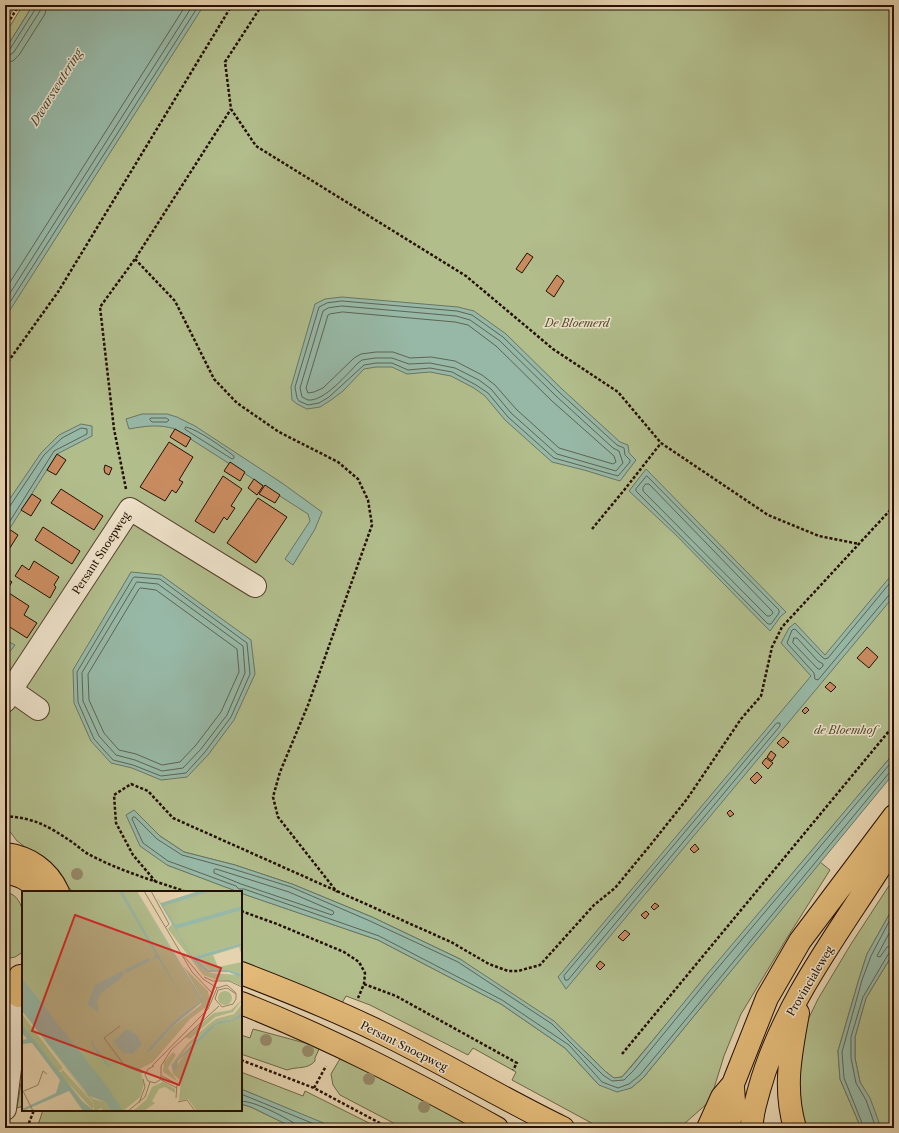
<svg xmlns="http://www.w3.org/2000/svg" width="899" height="1133" viewBox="0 0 899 1133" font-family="'Libre Caslon Text',serif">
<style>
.green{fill:#b2bd8c;stroke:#6c6646}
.water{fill:#97b8a6;stroke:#697564}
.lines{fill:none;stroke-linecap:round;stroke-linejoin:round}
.shore{stroke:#5e6453;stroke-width:1}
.building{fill:#c98c60;stroke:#251000}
.minor-casing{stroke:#55402c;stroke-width:24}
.major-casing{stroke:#251000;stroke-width:24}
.path{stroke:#251000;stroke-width:2.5;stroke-dasharray:3 2;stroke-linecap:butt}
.minor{stroke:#eee2ca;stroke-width:22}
.major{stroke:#e2b977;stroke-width:22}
.tree{fill:#968969}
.labels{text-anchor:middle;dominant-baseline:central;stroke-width:3;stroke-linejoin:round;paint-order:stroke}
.park-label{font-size:11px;font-style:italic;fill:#564d31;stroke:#eee2ca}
.street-label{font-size:11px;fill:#251000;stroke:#eee2ca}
.water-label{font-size:12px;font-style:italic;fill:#4d4b3a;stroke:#eee2ca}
.inset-road{fill:none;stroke:#988468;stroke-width:1}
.view{fill:#d62828;fill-opacity:0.15;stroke:#d62828;stroke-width:2}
.inset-edge{fill:none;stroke:#251000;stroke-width:2}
</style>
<rect width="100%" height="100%" fill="#e5d2ae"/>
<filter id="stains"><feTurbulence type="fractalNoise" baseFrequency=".005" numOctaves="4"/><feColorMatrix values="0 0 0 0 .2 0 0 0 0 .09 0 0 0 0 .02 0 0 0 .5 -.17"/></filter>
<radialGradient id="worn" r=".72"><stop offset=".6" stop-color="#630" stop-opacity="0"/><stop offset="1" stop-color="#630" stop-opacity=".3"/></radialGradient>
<path class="green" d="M5,5H16L5,22Z
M23,5H33L5,50V34Z
M203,5H894V753L622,1077L614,1078L606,1072L587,1053L460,959L372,917L292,884L235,865L184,852L160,836L134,810L167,865L240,892H73L44,861L17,841L8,829H5V316Z
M820,862L830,870L787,938L741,1014L724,1056L710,1101L684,1124L674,1128H602L597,1126L512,1080L516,1072L473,1048L468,1055L370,1005L346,996L342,1003L241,961V893L378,940L501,1004L565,1048L599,1085L631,1088L643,1078Z
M894,878V906L867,954L859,979L838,1051L840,1079L861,1128H804L795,1083L805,1026L818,999L851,944Z
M5,892C30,896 23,933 23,952L15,957L5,959Z
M894,952V1128H881L860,1082L855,1058V1037L866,998Z
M253,1029L320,1047L315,1058V1061C307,1070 298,1066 287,1070L241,1054V1035L250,1038Z
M341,1057L395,1084L475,1128H403L340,1095L333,1085L331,1074Z
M23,1070V1106L17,1108Z
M241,1072L303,1096L305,1091L379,1128H333L241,1089Z
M241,1104L251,1107L294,1128H37L43,1110H241Z"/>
<path class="water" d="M33,5H204L5,318V50Z
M342,297L458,307L474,311L506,334L563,390L620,442L628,445L629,453L636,460L620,481L584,470L552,462L505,420L485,396L474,388L451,376L430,372L407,374L392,367H376L364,369L343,391L331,400L320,407L307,409L297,404L292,400L291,387L315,304L325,299Z
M142,414H167L177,417L195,426L282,483L322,512L315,529L293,565L285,559L310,521L308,514L175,429C160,424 145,426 129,429L126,419Z
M81,424L92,426V436L57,454L5,536V506L41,453L59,435Z
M646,469L786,612L781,616L770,631L675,534L629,491Z
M131,572L161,575L251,640L255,674L234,720L208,755L187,777L161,780L132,768L111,763L91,741L74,703L73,670Z
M894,572V596L566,989L558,977L811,676L781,643L789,628L795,623L825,655Z
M5,640L15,645L8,654L5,652Z
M894,753V773L643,1078L631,1088L617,1092L599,1085L565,1048L501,1004L378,940L249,896L167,865L140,846L126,815L134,810L160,836L184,852L235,865L292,884L372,917L460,959L554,1021L606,1072L614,1078L622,1077L631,1067L708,973Z
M894,906V952L866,998L855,1037V1058L860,1082L870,1098L881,1128H861L840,1079L838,1051L859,979L867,954Z
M241,1089L326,1124L333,1128H294L251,1107L241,1104Z"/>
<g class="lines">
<path class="shore" d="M5,51L10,49L36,8V5
M5,56L10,55L14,52L40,11L41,5
M5,62L13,61L19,55L45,14L47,5
M5,290L186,5
M5,301L193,5
M342,301L457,311L472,315L503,337L560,393L617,445L624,448L625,455L630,460V462L618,476L554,458L508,417L488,393L476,385L452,372L430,368L408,370L392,363H376L364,365L329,397L319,403L308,405L299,401L297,398L295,387L319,307L327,303Z
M342,306L456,316L470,320L500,341L556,396L613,448L619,451L623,463L616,471L557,454L511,413L491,389L479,380L455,368L430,363L409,364L392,358H375L362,360L358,363C348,373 324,402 308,400C306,399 304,398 302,397L300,388L323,311L328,308Z
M5,310L199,5
M343,312L455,322L468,325L496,346L552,401L614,456L616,462L613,464L559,448L516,409L495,385L482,375L455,361L431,357L410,358L393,352H376L361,354L354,358L323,388L314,392L308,393L306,388L328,315L330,314Z
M151,418H166L169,420L167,422H152L150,420Z
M186,427C199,430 222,447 234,456V458L232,459L186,430L185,429Z
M647,476L779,610V613L771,624H768L636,491V489Z
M646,484H649L772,611L773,613L770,616H767L643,491V488Z
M5,508L10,506L44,455L62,438L81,428L87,429V434L54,451L5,529
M135,577L160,579L247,643L250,674L231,717L205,752L186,773L161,776L133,765L113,760L94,739L78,702L77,672L133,578Z
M894,578L828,658L825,659L822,657L795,629L792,630L787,643L814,673L815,679L818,680L889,595L894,594
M137,582L158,584L243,646L245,673L227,715L201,749L183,768L162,771L135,760L116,755L99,736L83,701L82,673Z
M141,588L156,590L237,649L239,672L221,712L196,745L180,762L162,765L136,754L119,750L104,733L89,700L88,674L139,589Z
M794,638H797L818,661L823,664V666L820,669H818L793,643Z
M777,723H780V726L568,980H565L564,976Z
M894,759L711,976L634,1070L624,1080L612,1081L603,1075L552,1024L458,962L370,921L291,887L233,869L182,855L157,839L135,817H133L132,819L143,843L168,861L236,886L239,889H244L379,936L502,1000L569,1045L602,1082L618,1088L629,1084L640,1075L889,773L894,771
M216,869L289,892L333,911L334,913L332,915L241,884L214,873V870Z
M894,924L877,956L880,957L887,947L894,945
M241,1094L324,1128
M241,1101C257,1102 280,1115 294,1123L295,1128
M864,1128L844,1078L842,1052L862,980L871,956L894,912
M876,1128L866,1100L856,1083L851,1058V1037L863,997L889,953L894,950"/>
</g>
<path class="building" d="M527,253L533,257L522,273L516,269Z
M557,275L564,281L554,297L546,291Z
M175,429L191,438L186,447L170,437Z
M169,442L193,457L179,480L183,482L176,493L172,490L165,501L140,487Z
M57,454L66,460L56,475L47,470Z
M230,462L245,472L240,481L224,471Z
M105,465L112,468L109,475L105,473L104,469Z
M223,476L242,489L231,506L235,508L227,520L224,517L214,533L195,521Z
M254,479L263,486L257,495L248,488Z
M265,485L280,495L275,503L259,494Z
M61,489L103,516L94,530L51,503Z
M32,494L41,500L31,516L21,510Z
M258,498L287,517L256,563L227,543Z
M43,527L80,551L72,564L35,540Z
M9,529L18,535L8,551L5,549V536Z
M5,552L9,555L5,561Z
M34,561L59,577L54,585L56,587L50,598L15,576L22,565L29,570Z
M6,578L12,582L8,588L5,587Z
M9,593L29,606L24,615L37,623L27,638L5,624V600Z
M867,647L878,657L869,668L857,658Z
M830,682L836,687L831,692L825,687Z
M806,707L809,710L805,714L802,711Z
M783,737L789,742L783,748L777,743Z
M771,751L776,755L772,761L767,757Z
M766,758L773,763L768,769L762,763Z
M757,772L762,777L755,784L750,779Z
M730,810L734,814L730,817L727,813Z
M695,844L699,849L694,853L690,849Z
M655,903L659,906L654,910L651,907Z
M646,911L649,914L645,919L641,915Z
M625,930L630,934L623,941L618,937Z
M600,961L605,965L600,970L596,966Z"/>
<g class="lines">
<g class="minor-casing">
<path id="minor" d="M11,690L38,709
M5,701L11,690L130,509L255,586
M5,1109L19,996"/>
</g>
<g class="major-casing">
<path id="major" d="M5,854C29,857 48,870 58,892
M5,872C19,875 30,879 39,892
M241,973C288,991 335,1010 380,1032C442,1062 501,1098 563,1128
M19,996L20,976
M241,1003C330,1038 414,1082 497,1128
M708,1128L722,1097L733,1084L767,998L800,941L894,816
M728,1128L734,1101L733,1087
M752,1128C751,1115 756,1102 759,1090C784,999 846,924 894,845
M795,1128C783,1087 791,1053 798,1013"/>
</g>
<path class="path" d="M262,5L225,62L231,109L256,146L466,276L553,349L618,392L661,443L768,515L819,536L859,544
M5,28L19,5
M135,259L175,301L214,379L237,403L279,432L338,462L358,479L368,500L372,525L308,705L280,772L273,797L278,817L337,892
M5,366L58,292L232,5
M126,489L114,429L100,307L135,259L231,109
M592,529L625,489L661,443
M5,816C35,818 48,826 72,842C79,847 85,853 92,856C123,872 155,881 187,892
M156,882L133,855L116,823L114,795L131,784L148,791L173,818L451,942L489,964L508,971H518L540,965L594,905L615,888L652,843L687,799L741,719L761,696L772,647L782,627L894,506
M241,911L277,924L344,952L359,962L365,973L364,984L358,998
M364,984L396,996L517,1063L513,1070
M622,1054L894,725
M241,1060L314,1088L389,1128
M314,1088L326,1066
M27,1128L34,1110"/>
<use href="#minor" class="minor"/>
<use href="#major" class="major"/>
</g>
<g class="tree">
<circle cx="77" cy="874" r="6"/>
<circle cx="266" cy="1040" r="6"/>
<circle cx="308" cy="1051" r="6"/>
<circle cx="369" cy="1079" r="6"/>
<circle cx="424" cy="1107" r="6"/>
</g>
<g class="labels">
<g class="park-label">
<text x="577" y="323">De Bloemerd</text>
<text x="845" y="730">de Bloemhof</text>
</g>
<g class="street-label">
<text transform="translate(101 553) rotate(-57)">Persant Snoepweg</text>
<text transform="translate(810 981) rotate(-59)">Provincialeweg</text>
<text transform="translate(404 1046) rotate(27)">Persant Snoepweg</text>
</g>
<g class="water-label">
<text transform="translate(56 87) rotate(-58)">Dwarswatering</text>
</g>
</g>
<g transform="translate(22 891)">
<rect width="220" height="220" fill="#e5d2ae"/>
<path d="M0,0H115L179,110L156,126L129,156L122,161L130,159L150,136L179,114L180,108L161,75L186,100L188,111L184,116L168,128L131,171L118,178L122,193L118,206L101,220L0,87ZM176,0H220V52L170,66L140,15L141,12ZM150,33L175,73L189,82L215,84L220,87V95L209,90L195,89L181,84L146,38ZM219,54L220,65L217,56L191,64L196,76L220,71V83L207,79H188L175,69ZM196 107a7 7 0 1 1 14 0a7 7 0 1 1-14 0ZM220,109L211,121L193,126L168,148L163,146L192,122L209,119ZM220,113L219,122L212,128L197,130L185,138L165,157L150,176L153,177L165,160L194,134L220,125V220H175L166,208L157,210L159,190L151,183L149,174L166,152L186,134L194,128L212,123ZM0,120L62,200L71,208L84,211L89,220H80V217L72,220L71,211L61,200ZM0,123L41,177L37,181L0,133ZM151,161L154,164L146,177L155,190L141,181L142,171ZM41,179L71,212V219L37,182ZM141,191L153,198V202L143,196L137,198L130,210L133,212L122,220H111L124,209L130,196Z" fill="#b2bd8c"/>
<path d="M97,0H100L165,114L136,67L129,68L134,64ZM115,0L181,110L150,136L130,159L122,162L156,126L179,110ZM178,0H190L141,15L153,34L220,15V19L154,38L170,66L220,52V54L175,69L187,79H207L220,83V87L207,81H186L175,73L170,67L135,7L139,12ZM127,67L128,70L104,82L102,79ZM100,80L102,83L96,90L79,102L75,110L77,121L65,114L73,94ZM0,87L87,198L101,220H89L84,211L67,205L0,120ZM220,121V125L215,128L194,134L156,170L154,180L152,179L150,176L154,170L185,138L197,130L212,128ZM0,133L60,210L72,220H61L47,200L1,220L0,218L34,202L38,189L10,152L0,153V149L5,148L0,142ZM105,138L115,144L120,153L111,163L101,162L91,150ZM71,149L72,154L87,174L95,170L86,176L71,156L69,150Z" fill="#97b8a6"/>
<path class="inset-road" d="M122,0L170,81L191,103M129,0L147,33L144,36M161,64L181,88L195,97M182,86L191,90H207L220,96M98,135L82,147L103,175L121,182M130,175L186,118L195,97L205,94L213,101L214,103V108L211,113L200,116L193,108L196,99L205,97L214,103M132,175L126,178L123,184L126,190L133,192L139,188V175L149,159L197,115M140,185L155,193L154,207M139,189L155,197M0,198L11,220M2,200L16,194L21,180L25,183M156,211L165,209L173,220M117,212L123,196L121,188M106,220L123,206L128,191"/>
<path class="view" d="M53,24L199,77L157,194L10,140Z"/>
<rect width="220" height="220" class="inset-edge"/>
</g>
<rect width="899" height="1133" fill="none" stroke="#e5d2ae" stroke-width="20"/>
<rect x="6" y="6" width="887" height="1121" fill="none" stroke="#251000" stroke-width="2"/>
<rect x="10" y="10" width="879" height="1113" fill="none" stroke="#251000"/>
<rect width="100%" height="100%" filter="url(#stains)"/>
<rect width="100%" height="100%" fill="url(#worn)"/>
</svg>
